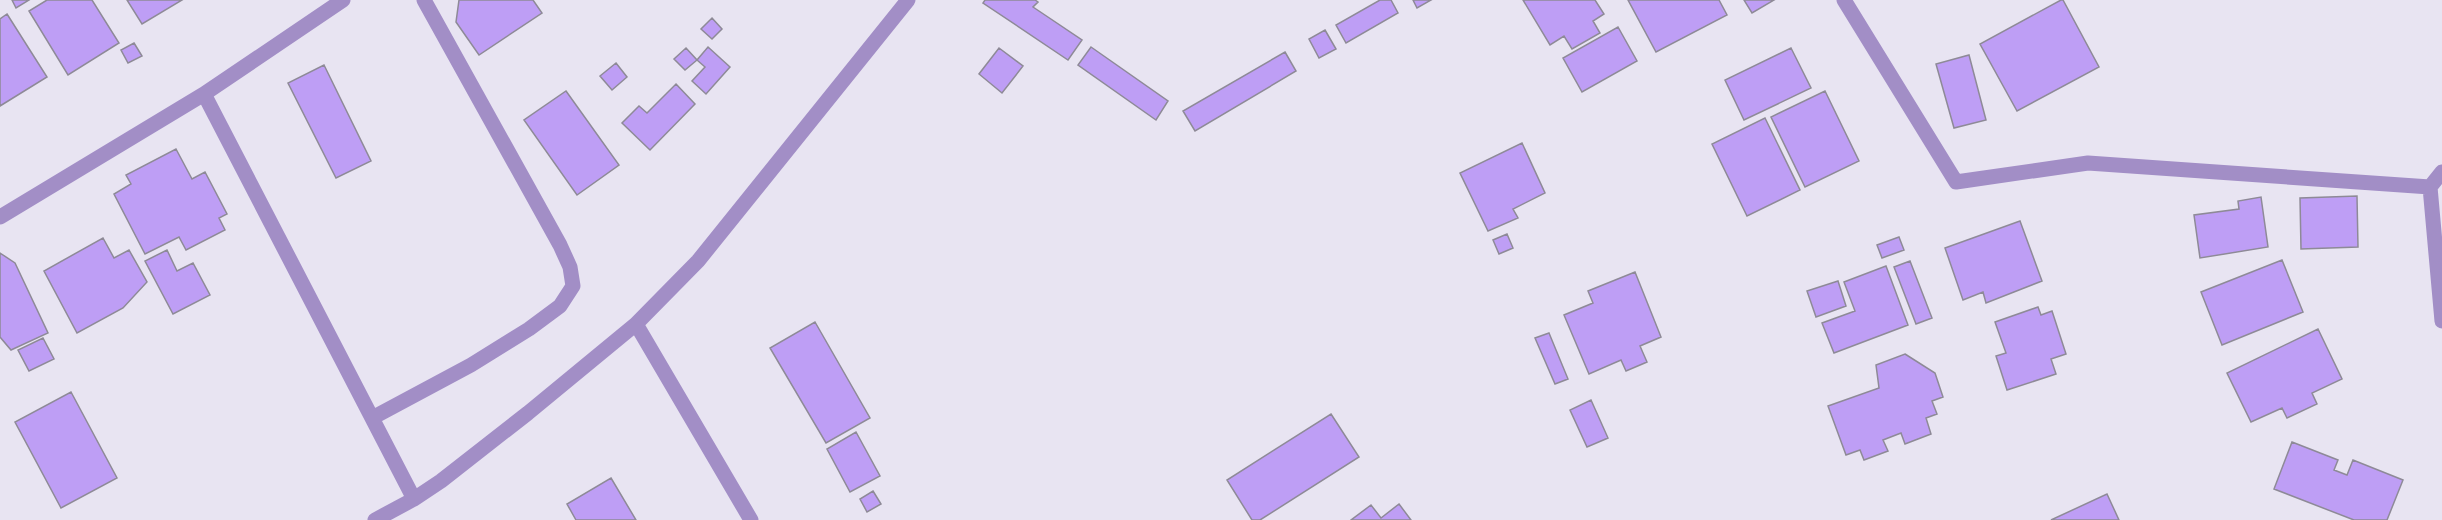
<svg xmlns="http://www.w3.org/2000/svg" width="2442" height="520" viewBox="0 0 2442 520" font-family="'Roboto Condensed',sans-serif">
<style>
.building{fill:#be9ef5;stroke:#8e8a97;stroke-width:1.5}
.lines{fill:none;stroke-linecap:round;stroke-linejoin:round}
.minor{stroke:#a28ec6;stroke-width:15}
</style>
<rect width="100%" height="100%" fill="#e8e4f2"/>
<path class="building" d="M12,0H29L16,8Z
M47,0H92L119,43L68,75L29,11Z
M127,0H182L142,24Z
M459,0H533L542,13L479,55L456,22Z
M985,0H1035L1038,2L1033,7L1082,40L1068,60L983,3Z
M1380,0H1391L1398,13L1346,43L1336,25Z
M1413,0H1431L1417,8Z
M1523,0H1595L1604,14L1593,21L1600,33L1572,49L1564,36L1550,45Z
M1628,0H1719L1727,15L1656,52Z
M1744,0H1774L1752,13Z
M2061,0H2063L2099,67L2017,111L1980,44Z
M7,14L47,77L0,106V19Z
M712,18L722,29L712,39L701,29Z
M1618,27L1637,61L1582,92L1563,58Z
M1325,30L1336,49L1319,58L1309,39Z
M134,43L142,56L128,63L121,50Z
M708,47L730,67L706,94L692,81L705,67L697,60Z
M1091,47L1168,101L1156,120L1078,65Z
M686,48L697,60L685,70L674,59Z
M999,48L1023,66L1002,93L979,74Z
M1791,48L1811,88L1744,120L1725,80Z
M1285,52L1296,71L1195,131L1183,111Z
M1969,55L1986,120L1954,128L1936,64Z
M616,63L627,77L612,90L600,76Z
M324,65L371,161L336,178L288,83Z
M676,84L695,104L650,150L622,123L639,106L647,113Z
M566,91L619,165L577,195L524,120Z
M1825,91L1859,161L1805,187L1771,117Z
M1765,118L1800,190L1747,216L1712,144Z
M1522,143L1545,193L1513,209L1518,218L1488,231L1460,173Z
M176,149L192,179L205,172L227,214L219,218L225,230L186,250L179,237L145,254L114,194L131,184L126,175Z
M2357,196L2358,247L2301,249L2300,198Z
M2261,197L2268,247L2200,258L2194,215L2239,209L2238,201Z
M2020,221L2042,281L1986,303L1983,292L1963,300L1945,248Z
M1507,234L1513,248L1499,254L1493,240Z
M1899,237L1904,250L1882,258L1877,245Z
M103,238L114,258L129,250L147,282L123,308L77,333L44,271Z
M167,250L177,271L193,263L210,295L173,314L145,261Z
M0,253L15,263L48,333L11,350L0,337Z
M2282,260L2303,312L2222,345L2201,292Z
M1910,261L1932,318L1916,324L1894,267Z
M1886,266L1908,325L1834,353L1822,323L1855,311L1844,282Z
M1635,272L1661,337L1640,346L1647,362L1626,371L1621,360L1589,374L1564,315L1593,303L1588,291Z
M1838,281L1846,306L1816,317L1807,291Z
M2038,307L2041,315L2052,311L2066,354L2051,359L2056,374L2007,390L1996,356L2006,353L1995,322Z
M815,322L870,418L826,443L770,348Z
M2318,329L2342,379L2312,393L2317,404L2287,418L2282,408L2251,422L2227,373Z
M1549,333L1568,379L1555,384L1535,338Z
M43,338L54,359L29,371L18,350Z
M1905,354L1935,373L1943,397L1932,401L1937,414L1926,418L1931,434L1905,444L1901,433L1883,440L1888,451L1864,460L1860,450L1846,455L1828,406L1879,388L1876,365Z
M71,392L117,478L61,508L15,422Z
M1591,400L1608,438L1587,447L1570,410Z
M1331,414L1359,457L1260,520H1252L1227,480Z
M856,432L880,476L850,492L827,449Z
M2292,442L2338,460L2334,470L2347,475L2353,460L2403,480L2387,520H2354L2274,489Z
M611,478L636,520H576L567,504Z
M873,491L881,504L867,512L860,499Z
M2107,494L2119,520H2051Z
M1399,504L1411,520H1351L1371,505L1381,518Z"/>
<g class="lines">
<path class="minor" d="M343,0L204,94L414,499
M1844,0L1956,182L2088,163L2430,187
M2442,172L2430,187L2442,321
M0,217L204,94
M636,324L751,520
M372,418L471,365L529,329L560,306L573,286L570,267L560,245L424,0
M375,520L414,499L441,481L528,413L636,324L698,261L908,0"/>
</g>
</svg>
